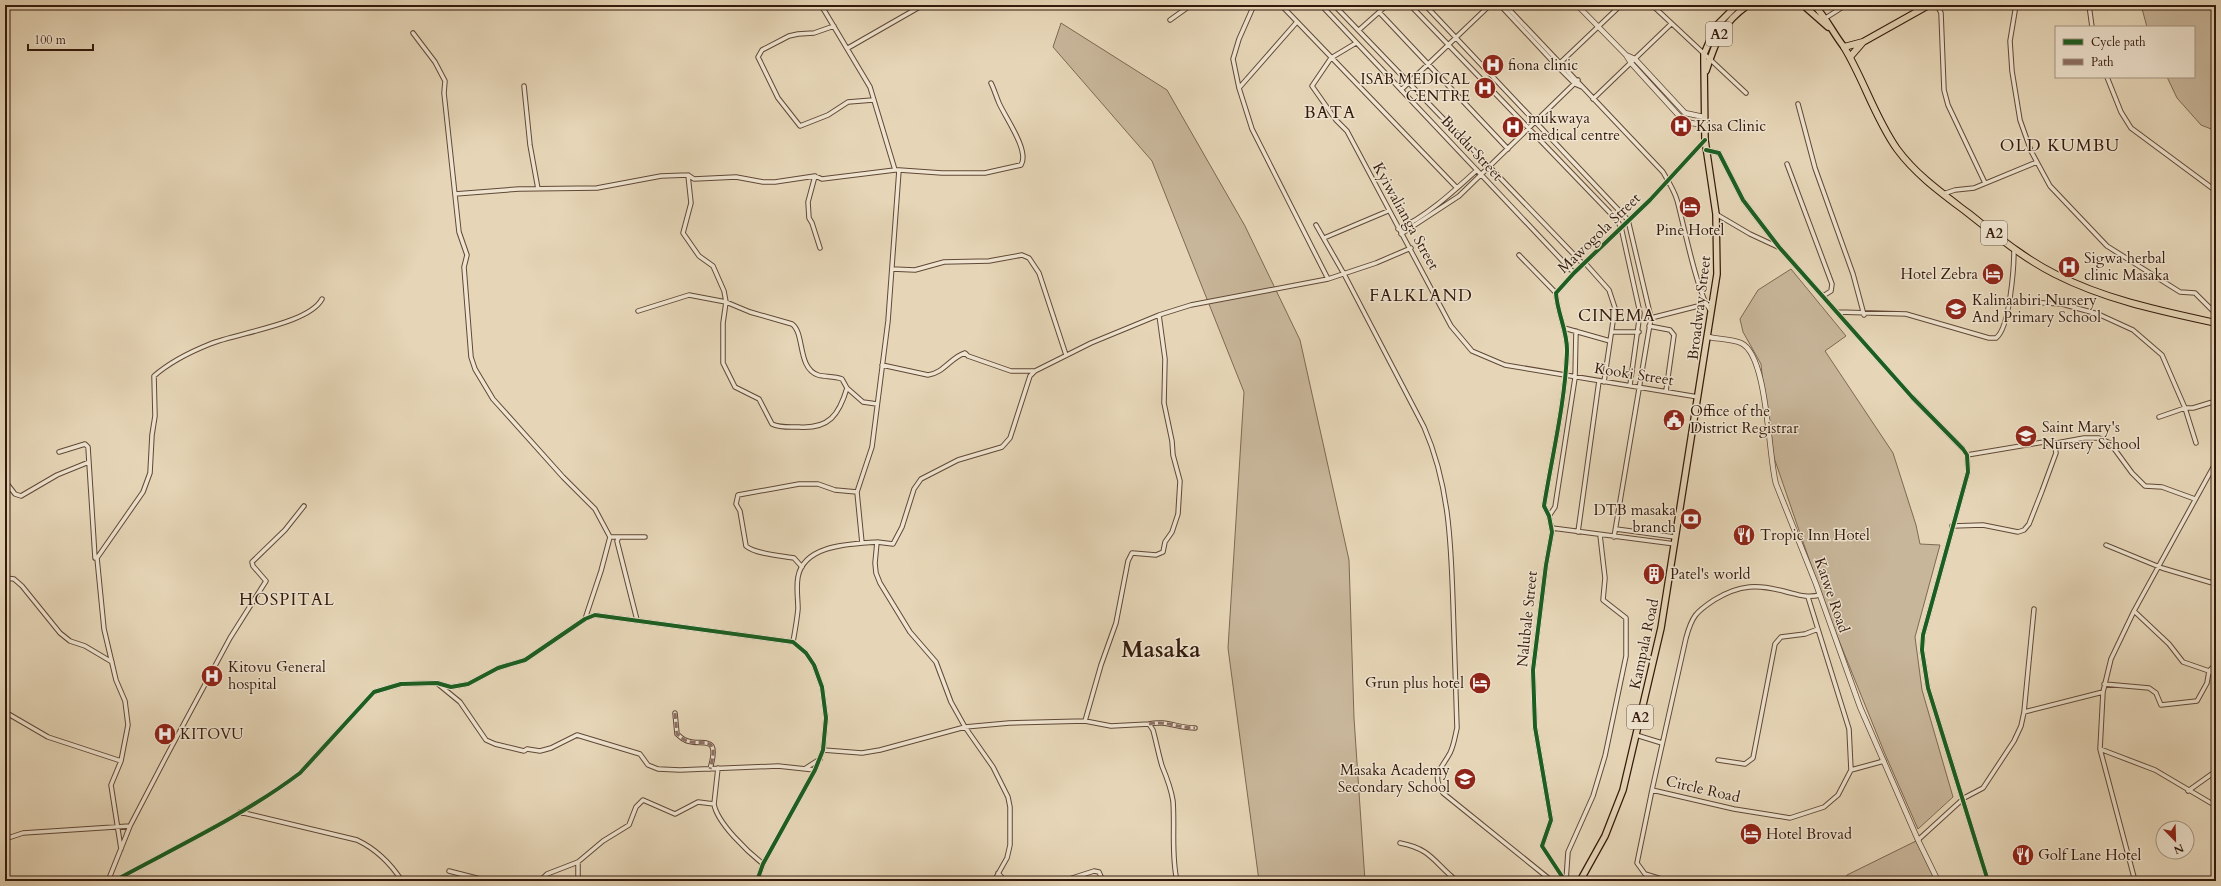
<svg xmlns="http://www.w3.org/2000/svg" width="2221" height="886" viewBox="0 0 2221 886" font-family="Cardo,serif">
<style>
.green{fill:#c8b69a;stroke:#7e6853}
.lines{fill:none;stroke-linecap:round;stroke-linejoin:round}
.minor-casing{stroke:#604837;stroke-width:5.5}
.tertiary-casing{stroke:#604837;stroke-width:6}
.primary-casing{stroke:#33190c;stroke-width:8}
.trunk-casing{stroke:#33190c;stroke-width:8}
.minor{stroke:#efe4d0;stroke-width:3.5}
.tertiary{stroke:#efe4d0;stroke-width:4.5}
.primary{stroke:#e6d6b7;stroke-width:5.5}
.trunk{stroke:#e6d6b7;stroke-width:6}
.quiet{stroke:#8d6e63;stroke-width:3;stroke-dasharray:6 3;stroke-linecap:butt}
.cycleway-casing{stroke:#efe4d0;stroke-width:6}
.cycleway{stroke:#1b5e20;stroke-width:4}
.labels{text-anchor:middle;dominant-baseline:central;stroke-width:3;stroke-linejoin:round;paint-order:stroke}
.shield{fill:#efe4d0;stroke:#6b5647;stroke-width:1}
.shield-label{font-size:14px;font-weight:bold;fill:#33190c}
.poi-label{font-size:15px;fill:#33190c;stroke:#efe4d0;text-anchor:start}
.street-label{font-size:15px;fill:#33190c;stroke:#efe4d0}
.quarter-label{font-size:17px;letter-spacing:1px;fill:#33190c;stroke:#efe4d0}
.town-label{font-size:23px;font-weight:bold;fill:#33190c;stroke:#efe4d0}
</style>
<rect width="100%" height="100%" fill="#e6d6b7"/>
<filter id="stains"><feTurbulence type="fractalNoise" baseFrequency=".005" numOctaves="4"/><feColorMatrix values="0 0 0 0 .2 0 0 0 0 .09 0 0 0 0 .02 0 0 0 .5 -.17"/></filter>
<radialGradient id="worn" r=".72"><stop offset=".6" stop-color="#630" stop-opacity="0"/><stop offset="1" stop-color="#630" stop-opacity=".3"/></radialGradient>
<path class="green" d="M2141,5H2216V131L2201,125L2177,98L2167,77H2194V27H2147Z
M1061,23L1167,90L1245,226L1300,340L1349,560L1354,718L1365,881H1259L1228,648L1244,392L1152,161L1053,47Z
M1791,269L1846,336L1825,351L1893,453L1916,525L1920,544L1940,545L1915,637L1922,690L1953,797L1918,829L1885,754L1829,616L1802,539L1769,443L1761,364L1743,332L1740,319L1758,290Z
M1918,840L1938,881H1845L1847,875Z"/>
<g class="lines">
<g class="minor-casing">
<path id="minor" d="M821,5L870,87L895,170H899L888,321L872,447L857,492L862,543
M1254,5L1239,39L1233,59L1239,88L1252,129L1328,279
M1281,5L1457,188
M1321,5L1574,273
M1334,5L1583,264
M1410,5L1616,219L1621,227L1640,313L1630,385
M1425,5L1628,220L1651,318L1614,537
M1500,5L1556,65L1575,84L1582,87
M1505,5L1663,172C1668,181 1674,190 1677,200C1683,221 1698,298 1711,311
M1652,5L1746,93
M1834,5L1836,11
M1937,5L1941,13L1944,90L1948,105L1985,183
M2016,5L2010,41L2012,71L2020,120L2031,151L2050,186L2107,246L2180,292L2195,293L2216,314
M2089,5L2092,27
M1379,12L1508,149
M1824,19L1846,5
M1170,20L1191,5
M834,26L814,33L798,34L789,36L762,50L758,57L778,98L800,126L828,115L848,102L873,100
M1359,30L1387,5
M413,33L435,62L445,81L444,93L459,232L467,255L464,267L471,357L475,369L493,399L563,477L595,509L610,537L601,571L585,619
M1356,43L1331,58L1312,86L1336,120L1347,131L1451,326L1472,351L1505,365L1698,397
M848,48L923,5
M1560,63L1621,5
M2107,77L2121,112L2131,128L2216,191
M524,86L530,145L538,189
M1239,88L1296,23
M1401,90L1490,5
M1593,99L1671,24
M1798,104L1815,168L1853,274L1864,315
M1706,150L1719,153L1743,200L1779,247L1912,397L1963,449L1967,455L1968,472L1923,635L1922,650L1928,688L1988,881
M1787,164L1832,284L1831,291L1823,296
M899,170L942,173H985L1021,165C1030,151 1005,117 999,103C996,96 994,89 991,83
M688,175L691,203L683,233L699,256L713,266L724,291L726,302L723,323V363L735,387L759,399L772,424C780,428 790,427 799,427C829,429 839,415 847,388
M815,176L808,202L809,218L812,223L820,248
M455,194L519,189L597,188L661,176L688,175L694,179L736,177L763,182H775L815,176L822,179L895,170
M1943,194L1955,190L1974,188L2037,162
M1716,214L1750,234L1778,247
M1316,225L1344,274L1424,427C1449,484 1451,542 1453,603C1454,645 1456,686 1457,728C1455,736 1454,745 1450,753C1441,770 1431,774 1443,793L1552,881
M1398,229C1425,218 1455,190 1477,170
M1401,234L1459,196L1578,80
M1324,238L1388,211
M1519,255L1556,293
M1585,263L1609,290L1615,308L1604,382
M892,269L915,270L944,262L989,261L1022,255L1029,258L1039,273L1066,355
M2009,301L2062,304L2098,314L2133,330L2162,355L2185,408H2193L2216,401
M638,311L689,295L726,302L750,312L792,324C805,333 797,368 818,375C824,377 834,376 842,379L847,388L863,402L877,404
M1837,312L1906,314L1989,338H1996C2010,328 2014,266 2014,249
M1651,318L1706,304
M1649,326L1670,330L1674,335L1666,391
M1564,328L1610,341
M1612,332H1639
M882,365L928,375C944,373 951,357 965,353L968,356L1011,371H1035
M2159,417L2185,408L2196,443
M2051,444L2084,438H2099L2110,443L2132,473L2145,486L2162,487L2195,499
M59,452L85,444L88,447L95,558H97L104,629L116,680L125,701L128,725L121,761L111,785L121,849
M5,481L15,494L21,496L57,475L89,462
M1549,516L1555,507L1575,378L1576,331
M1952,526L1983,525L2018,532L2024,530L2029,524L2042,491L2056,453L2055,447L2051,444L2044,442L1967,455
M1552,528L1675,544
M1616,529L1675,537
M1578,532L1599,381
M610,537H645
M619,537L617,541L637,620
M877,542L893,544L902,527L914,489L921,479L958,460L1002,447L1010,438L1030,376L1035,371L1091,343L1159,315L1191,305L1328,279L1376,263L1411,248
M2106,545L2162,568L2216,584
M97,558L143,492L150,473L152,435L155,416L154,376C170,362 190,352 210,344C236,333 309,324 322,299
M802,567L794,558C782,556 755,554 746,546L740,511L736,504L738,495L799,484H818L835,490L857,492
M5,578L14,579L22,586L60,633L70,641L85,646L112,662
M1808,597L1849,729L1851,770L1838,795L1824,807L1790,818L1734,809L1652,790L1686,638C1692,616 1696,612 1714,600C1740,584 1758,584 1787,592C1799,595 1807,598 1820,595
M2134,611L2169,644L2183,662L2209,671L2216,664
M793,642C795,631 797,620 798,609C798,599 796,587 798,577C804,544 852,544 877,542L875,563L876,573L880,583L910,632L936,662L951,702L965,727L993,767L1008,797L1010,807V845L1007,858L994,881
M438,684L460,702L486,740L495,744L524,751L527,749L540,751L551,748L577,735L640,754L648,765L658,769L680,770L778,766L815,770
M2104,684L2149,688L2156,693L2161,705L2197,701L2207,683L2209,671L2216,675
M5,712L48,737L121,761
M2024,712L2103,692
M675,713L677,734C680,736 682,739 685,740C701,748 721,731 710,769
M1085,721L1101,665L1116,623L1128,561L1132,553L1156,555L1163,552L1165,542L1172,532L1178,514L1180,481L1173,455L1172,441L1164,403L1165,359L1159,315
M1149,724C1165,720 1178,728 1195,728
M1636,735L1662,743
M2100,749L2155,770L2216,806
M823,750L862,753L880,750L965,727L1009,723L1085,721L1111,726L1149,724L1153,730C1156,741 1159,756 1162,766C1167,778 1171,788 1173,801C1175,828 1171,855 1177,881
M1718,760L1745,764L1753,758L1775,644L1781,637L1805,634L1818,629
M806,768L820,759
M1851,770L1884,761
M1652,790L1637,863L1645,874L1668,881
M2188,791L2216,771
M714,804L718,768
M240,812L357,840C376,849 391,864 402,881
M5,839L23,833L130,826
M1918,840L1964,798L1983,788L2014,741L2021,726L2024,712L2034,609
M1400,843C1432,849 1434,863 1457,881
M578,862V881
M449,871L488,881
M998,873L1005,881
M897,880L927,881
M108,881L130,826L166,757L230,638L266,581L253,566L252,562L285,530L304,506
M114,881C176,847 243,816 300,773L374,692L401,684L437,683L451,687L468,684L498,668L525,660L585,619L595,615L793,642L806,653L814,665L822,687L826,718L823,750L815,770L763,864L757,881
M540,881L547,874L578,862L603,841L629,825L636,807L643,800L675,814L698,802L714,804C717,823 748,852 763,864
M1014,881L1062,880
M1063,881L1094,871L1099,872L1103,881
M1565,881L1542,846L1551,820L1535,727L1533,670L1546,565L1552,532L1549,516L1544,506C1552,456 1565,404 1567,352C1568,332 1557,313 1556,293L1574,273L1650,200L1705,140
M1566,881L1568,852L1593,796L1605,756L1626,656V618L1603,600L1605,578L1600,535
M2135,881L2100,749L2103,692L2111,659L2134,611L2216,462"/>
</g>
<g class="tertiary-casing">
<path id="tertiary" d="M1577,5L1626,55L1631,63L1681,118L1691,123L1704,125
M1626,55L1635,59L1685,113L1704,117
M1708,337C1718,339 1732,339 1741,343C1768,355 1768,455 1776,484L1816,584L1860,707L1918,840L1938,881"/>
</g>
<g class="primary-casing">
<path id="primary" d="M1803,5L1828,27
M1814,5C1826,17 1833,33 1844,47
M1706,71C1716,41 1721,24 1748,5
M1580,881L1605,836L1623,790L1661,628L1717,274L1716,214L1705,140L1704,62V54L1716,26L1737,5"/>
</g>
<g class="trunk-casing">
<path id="trunk" d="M1929,5L1863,42L1844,47C1864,80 1875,118 1897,149C1916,175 1943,194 1968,213C1996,235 2023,258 2055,274C2106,300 2161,311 2216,323
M1850,57L1863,42"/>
</g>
<use href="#minor" class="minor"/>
<use href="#tertiary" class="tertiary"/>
<use href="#primary" class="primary"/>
<use href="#trunk" class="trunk"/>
<path class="quiet" d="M675,713L677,734C680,736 682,739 685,740C701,748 721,731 710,769
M1149,724C1165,720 1178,728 1195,728"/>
<g class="cycleway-casing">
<path id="cycleway" d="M1706,150L1719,153L1743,200L1779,247L1912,397L1963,449L1967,455L1968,472L1923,635L1922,650L1928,688L1988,881
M114,881C176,847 243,816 300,773L374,692L401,684L437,683L451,687L468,684L498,668L525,660L585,619L595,615L793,642L806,653L814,665L822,687L826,718L823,750L815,770L763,864L757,881
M1565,881L1542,846L1551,820L1535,727L1533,670L1546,565L1552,532L1549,516L1544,506C1552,456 1565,404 1567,352C1568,332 1557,313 1556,293L1574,273L1650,200L1705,140"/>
</g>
<use href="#cycleway" class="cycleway"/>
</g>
<defs>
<g id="hospital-disc" transform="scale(1.15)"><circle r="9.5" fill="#8f2418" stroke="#efe4d0"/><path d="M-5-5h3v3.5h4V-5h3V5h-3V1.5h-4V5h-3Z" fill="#fff"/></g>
<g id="hotel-disc" transform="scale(1.15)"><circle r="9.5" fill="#8f2418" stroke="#efe4d0"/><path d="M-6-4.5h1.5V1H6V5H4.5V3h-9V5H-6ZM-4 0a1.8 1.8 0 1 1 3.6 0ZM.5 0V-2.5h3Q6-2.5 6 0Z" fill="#fff"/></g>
<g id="school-disc" transform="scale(1.15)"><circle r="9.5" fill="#8f2418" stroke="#efe4d0"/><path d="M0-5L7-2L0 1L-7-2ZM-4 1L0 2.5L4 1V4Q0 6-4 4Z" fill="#fff"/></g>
<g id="civic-disc" transform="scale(1.15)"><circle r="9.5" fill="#8f2418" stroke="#efe4d0"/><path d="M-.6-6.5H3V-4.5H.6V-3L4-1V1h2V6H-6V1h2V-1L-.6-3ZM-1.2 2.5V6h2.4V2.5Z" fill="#fff"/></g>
<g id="bank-disc" transform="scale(1.15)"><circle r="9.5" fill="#8f2418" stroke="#efe4d0"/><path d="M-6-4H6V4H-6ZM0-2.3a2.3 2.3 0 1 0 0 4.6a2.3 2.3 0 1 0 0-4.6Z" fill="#fff"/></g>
<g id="restaurant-disc" transform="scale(1.15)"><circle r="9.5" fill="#8f2418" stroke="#efe4d0"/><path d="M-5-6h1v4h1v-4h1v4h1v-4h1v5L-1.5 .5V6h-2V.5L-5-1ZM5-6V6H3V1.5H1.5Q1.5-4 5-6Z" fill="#fff"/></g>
<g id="building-disc" transform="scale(1.15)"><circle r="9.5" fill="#8f2418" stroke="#efe4d0"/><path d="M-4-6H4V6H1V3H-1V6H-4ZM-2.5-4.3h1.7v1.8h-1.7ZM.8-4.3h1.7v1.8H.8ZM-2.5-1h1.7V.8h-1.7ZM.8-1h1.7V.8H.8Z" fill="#fff"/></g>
</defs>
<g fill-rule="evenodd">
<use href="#hospital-disc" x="1493" y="65"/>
<use href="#hospital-disc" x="1485" y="88"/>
<use href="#hospital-disc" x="1681" y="126"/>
<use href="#hospital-disc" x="1513" y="127"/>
<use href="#hotel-disc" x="1690" y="207"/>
<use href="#hospital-disc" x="2069" y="267"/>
<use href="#hotel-disc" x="1993" y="274"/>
<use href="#school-disc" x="1956" y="309"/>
<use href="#civic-disc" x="1674" y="420"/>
<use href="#school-disc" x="2026" y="436"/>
<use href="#bank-disc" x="1691" y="519"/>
<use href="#restaurant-disc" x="1744" y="535"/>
<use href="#building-disc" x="1654" y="574"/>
<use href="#hospital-disc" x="212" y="676"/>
<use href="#hotel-disc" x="1480" y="683"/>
<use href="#hospital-disc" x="165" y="734"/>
<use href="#school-disc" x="1465" y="779"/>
<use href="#hotel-disc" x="1751" y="834"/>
<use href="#restaurant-disc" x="2023" y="855"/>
</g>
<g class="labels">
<g class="shield">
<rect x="1706" y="22" width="26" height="24" rx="3"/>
<rect x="1981" y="221" width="26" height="24" rx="3"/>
<rect x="1627" y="705" width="26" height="24" rx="3"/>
</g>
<g class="shield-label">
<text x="1719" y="34">A2</text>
<text x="1994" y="233">A2</text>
<text x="1640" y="717">A2</text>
</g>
<g class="poi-label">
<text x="1508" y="65">fiona clinic</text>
<text x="1470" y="79" text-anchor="end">ISAB MEDICAL<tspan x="1470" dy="17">CENTRE</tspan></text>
<text x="1528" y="118">mukwaya<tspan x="1528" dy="17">medical centre</tspan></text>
<text x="1696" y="126">Kisa Clinic</text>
<text x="1690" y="230" text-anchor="middle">Pine Hotel</text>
<text x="2084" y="258">Sigwa herbal<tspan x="2084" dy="17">clinic Masaka</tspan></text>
<text x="1978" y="274" text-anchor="end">Hotel Zebra</text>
<text x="1972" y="300">Kalinaabiri Nursery<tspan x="1972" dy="17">And Primary School</tspan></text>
<text x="1690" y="411">Office of the<tspan x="1690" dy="17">District Registrar</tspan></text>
<text x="2042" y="427">Saint Mary's<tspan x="2042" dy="17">Nursery School</tspan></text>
<text x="1676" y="510" text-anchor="end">DTB masaka<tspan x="1676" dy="17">branch</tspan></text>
<text x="1760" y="535">Tropic Inn Hotel</text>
<text x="1670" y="574">Patel's world</text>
<text x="228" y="667">Kitovu General<tspan x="228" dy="17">hospital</tspan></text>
<text x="1464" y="683" text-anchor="end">Grun plus hotel</text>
<text x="180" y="734">KITOVU</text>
<text x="1450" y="770" text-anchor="end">Masaka Academy<tspan x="1450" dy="17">Secondary School</tspan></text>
<text x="1766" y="834">Hotel Brovad</text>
<text x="2038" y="855">Golf Lane Hotel</text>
</g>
<g class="street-label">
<text transform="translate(1472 148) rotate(47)">Buddu Street</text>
<text transform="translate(1406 216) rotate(61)">Kyiwalianga Street</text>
<text transform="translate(1599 233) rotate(-44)">Mawogola Street</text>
<text transform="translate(1699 308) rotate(-83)">Broadway Street</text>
<text transform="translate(1634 374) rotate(9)">Kooki Street</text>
<text transform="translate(1832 595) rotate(71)">Katwe Road</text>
<text transform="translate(1527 619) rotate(-84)">Nalubale Street</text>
<text transform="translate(1644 644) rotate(-78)">Kampala Road</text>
<text transform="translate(1703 789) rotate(13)">Circle Road</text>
</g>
<g class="quarter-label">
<text x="1330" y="112">BATA</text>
<text x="2060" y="145">OLD KUMBU</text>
<text x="1421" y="295">FALKLAND</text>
<text x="1617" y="315">CINEMA</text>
<text x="287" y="599">HOSPITAL</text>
</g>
<g class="town-label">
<text x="1161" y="649">Masaka</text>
</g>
</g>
<rect width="2221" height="886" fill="none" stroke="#e6d6b7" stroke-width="20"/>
<rect x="6" y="6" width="2209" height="874" fill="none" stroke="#33190c" stroke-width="2"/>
<rect x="10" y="10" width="2201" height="866" fill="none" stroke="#33190c"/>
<rect x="2055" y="26" width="140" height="52" fill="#efe4d0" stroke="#a49382"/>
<rect x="2063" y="39" width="20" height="6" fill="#1b5e20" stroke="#a49382"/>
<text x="2091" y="46" font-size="12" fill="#33190c">Cycle path</text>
<rect x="2063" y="59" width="20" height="6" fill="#8d6e63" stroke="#a49382"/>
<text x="2091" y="66" font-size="12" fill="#33190c">Path</text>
<g transform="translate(2175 840) rotate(157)"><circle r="19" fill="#efe4d0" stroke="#a49382"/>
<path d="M0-3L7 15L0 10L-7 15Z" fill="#8f2418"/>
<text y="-6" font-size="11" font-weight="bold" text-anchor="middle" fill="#33190c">N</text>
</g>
<path d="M28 44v6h65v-6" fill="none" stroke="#33190c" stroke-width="2"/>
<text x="34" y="44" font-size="12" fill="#33190c" stroke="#efe4d0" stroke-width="3" paint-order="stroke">100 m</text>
<rect width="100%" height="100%" filter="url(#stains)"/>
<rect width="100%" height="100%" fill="url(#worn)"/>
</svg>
